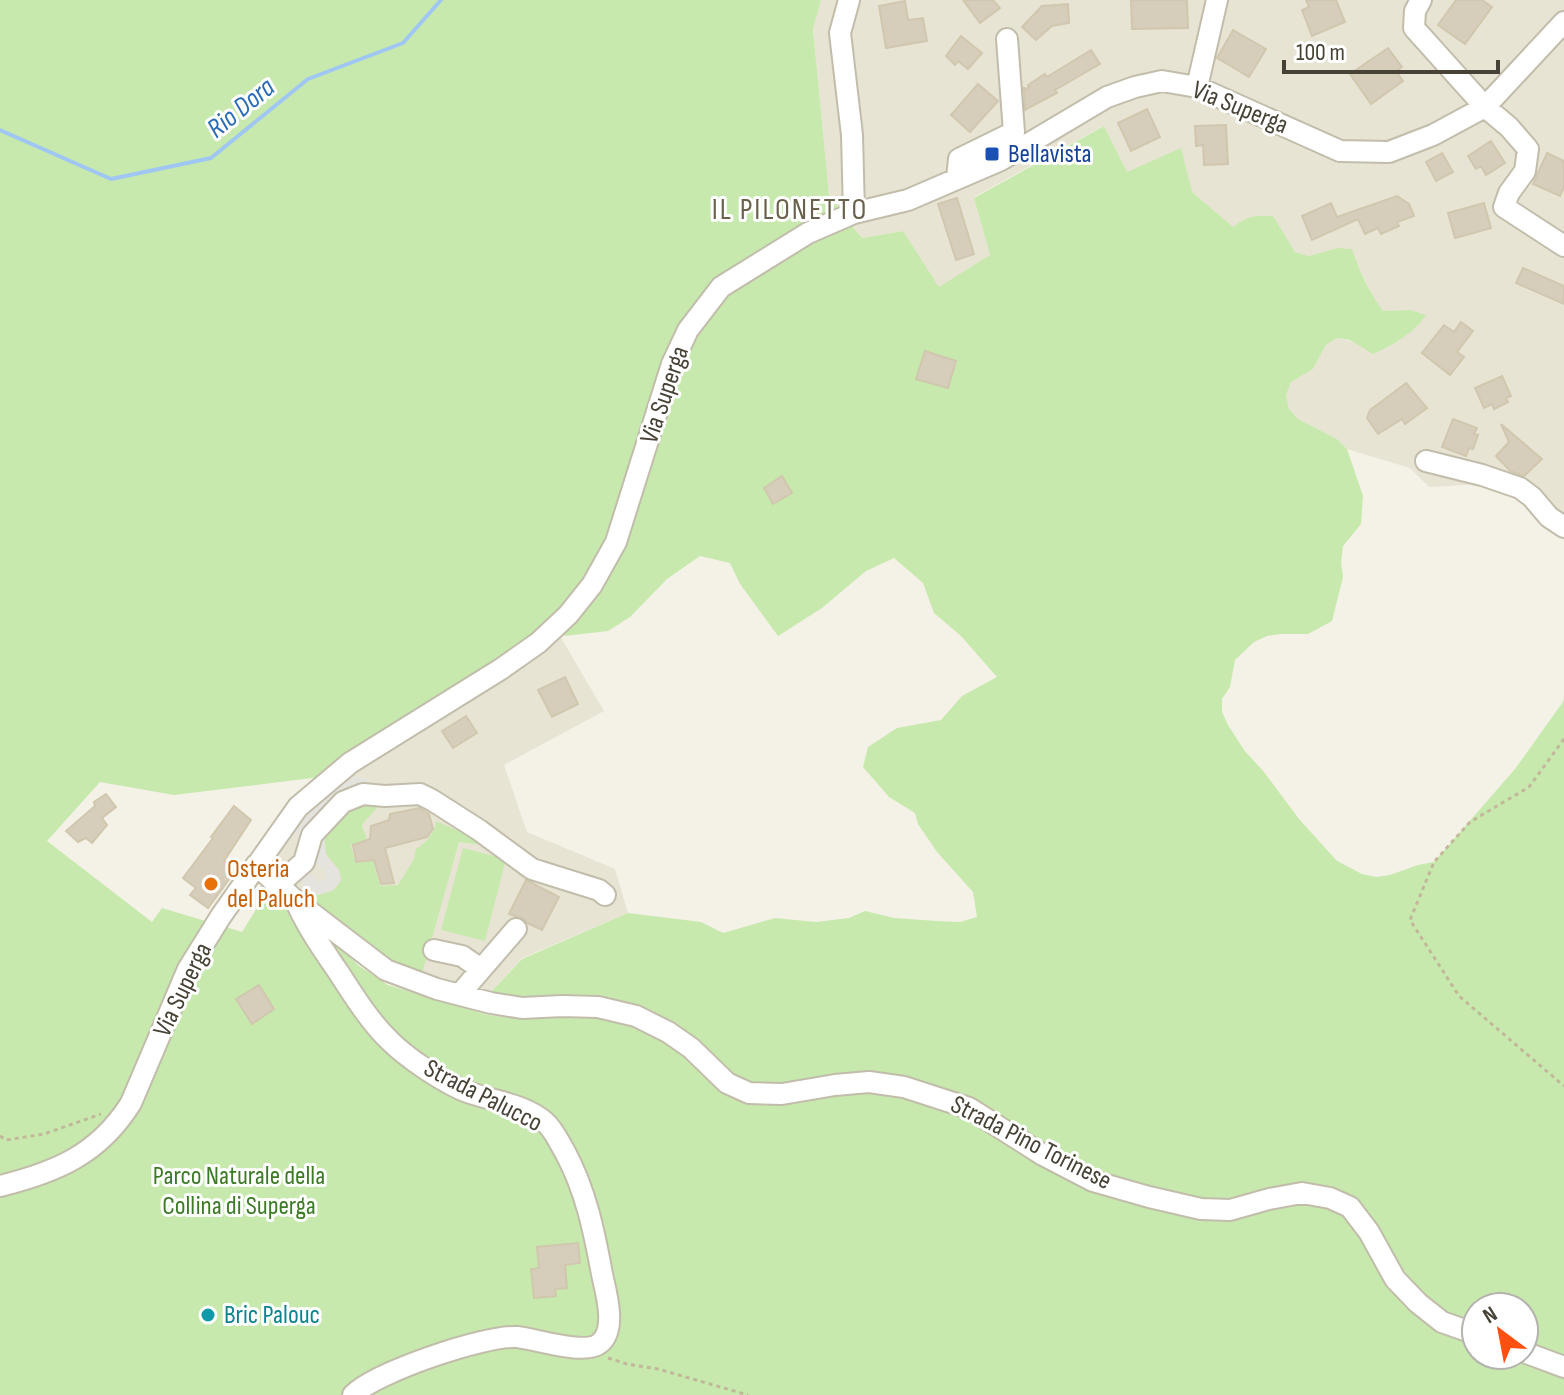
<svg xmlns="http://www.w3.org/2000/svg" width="1564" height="1395" viewBox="0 0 1564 1395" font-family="'Sofia Sans Condensed',sans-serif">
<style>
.residential{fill:#e8e4d4}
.green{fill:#c7e9ad}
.parking{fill:#e4e3de}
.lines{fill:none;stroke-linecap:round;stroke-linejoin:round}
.stream{stroke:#a0c7f3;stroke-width:4}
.building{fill:#d6cebb;stroke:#d1c7ae;stroke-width:2}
.minor-casing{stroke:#c2bdab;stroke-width:24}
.path{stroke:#c2b899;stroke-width:3;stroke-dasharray:4 4;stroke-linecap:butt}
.minor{stroke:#fff;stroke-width:20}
.transit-dot{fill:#1a4fb4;stroke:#fff;stroke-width:3}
.food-dot{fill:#e8710a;stroke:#fff;stroke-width:3}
.culture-dot{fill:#0f9aa8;stroke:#fff;stroke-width:3}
.labels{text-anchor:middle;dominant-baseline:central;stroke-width:6;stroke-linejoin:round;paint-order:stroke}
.street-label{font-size:26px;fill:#474235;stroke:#fff}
.transit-label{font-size:26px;fill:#164399;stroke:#fff;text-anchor:start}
.food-label{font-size:26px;fill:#c56008;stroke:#fff;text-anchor:start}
.park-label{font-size:26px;fill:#3c7a26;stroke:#fff}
.culture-label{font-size:26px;fill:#0d838f;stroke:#fff;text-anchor:start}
.water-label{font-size:28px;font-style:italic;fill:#2a6bb6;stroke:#fff}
.quarter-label{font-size:30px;letter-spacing:2px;fill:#6a614c;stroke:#fff}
</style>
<rect width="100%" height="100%" fill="#f4f1e6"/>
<path class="residential" d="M821,0H1564V533L1517,495L1483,484L1429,487L1410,468L1347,449L1337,439L1298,419L1289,409L1286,395L1291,382L1313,369L1326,345L1337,338L1385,349L1395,341L1397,311H1383L1374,299L1356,262L1337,248L1309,256L1295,252L1272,216L1233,228L1192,192L1127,172L1103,126L974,197L990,255L939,288L903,231L862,238L829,195L813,28Z
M560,636L604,711L504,765L527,832L615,869L628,913L522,958L485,998L391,965L266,865L301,812L336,779Z"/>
<path class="green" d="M0,0H821L813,29L829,195L843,213L697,307L610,540L561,624L320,777L174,795L100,782L47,841L152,922L162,908L242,932L273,882L359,966L388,985L488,1015L503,1017L562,1015L596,1017L633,1025L664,1040L685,1055L721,1091L747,1102L869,1092L903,1096L964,1116L1090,1189L1271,1208L1302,1203L1327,1207L1344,1215L1411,1310L1437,1331L1476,1344V1355H1506L1564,1377V1395H0Z
M1104,126L1127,172L1181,148L1192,192L1233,227C1248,216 1254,215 1273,216L1295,252L1309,256L1337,248L1352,249C1359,271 1370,293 1383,311L1411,310L1426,315C1414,333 1392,346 1373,354L1350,340L1337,338L1326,345L1313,369L1291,382L1286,395L1289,409L1298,419L1337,439L1347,449L1363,496L1361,524L1343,546L1341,563L1343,577L1332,621L1308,634H1280L1267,636L1254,642L1235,660L1230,687L1222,699V712L1228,725L1244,750L1264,772L1299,819L1337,861L1362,874L1376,877L1390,875L1418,865L1434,862L1515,769L1563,702L1564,697V1355L1524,1340V1307H1476V1323L1447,1313L1425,1295L1404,1272L1378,1226L1357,1199L1333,1188L1303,1182L1267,1188L1229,1199L1202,1198L1152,1187L1097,1170L1049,1146L973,1098L907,1076L869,1071L833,1074L782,1083L751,1082L733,1074L698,1040L674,1022L640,1006L599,997L562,995L485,998L522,959L628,913L701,922L723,933L775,918L816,922L849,918L865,911L894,918L937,921L960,922L977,917L973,892L937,852L918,824L915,813L889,797L863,767L868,747L897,728L941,720L962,696L997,677L961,636L934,613L923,583L894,558L866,571L822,608L778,636L740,584L730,563L700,556L667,579L630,617L608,631L564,636L620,544L677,366L724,290L849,222L862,238L903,231L939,287L990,255L974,198Z
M385,800L363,823L362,827L367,839L351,845L355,863L373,861L380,886L398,885L414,859L416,849C426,843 435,833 436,821L479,840V843L476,844L459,842L421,977L391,965L311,900V896L315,892L318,895L335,889L341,880L339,870L326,854L324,833L355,808L364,802Z
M463,848L506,859L485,941L441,930Z"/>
<path class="parking" d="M353,777H359L377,784L376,791L361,785H356L343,793L300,843L296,832L297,827L322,800L334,789Z
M324,833L325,850L327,857L339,870L341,880L332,891L318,895L304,885L298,877L306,871L318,882H321L326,878V874L315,861V837Z"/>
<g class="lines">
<path class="stream" d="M0,130L111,179L211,158L308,79L403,43L441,0"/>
</g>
<path class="building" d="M963,0H993L1000,8L980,23Z
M1131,0H1187L1188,28L1132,29Z
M1306,0H1336L1345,22L1312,36L1302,10L1309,7Z
M1456,0H1482L1492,7L1465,44L1438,25Z
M905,1L908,20L923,18L927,41L886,48L879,6Z
M1068,4L1069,23L1052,26L1036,40L1022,27L1042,6Z
M1233,30L1266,49L1249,77L1217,58Z
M961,36L982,53L968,69L958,61L955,65L946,56Z
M1388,48L1402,67L1396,71L1403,81L1371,104L1350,74Z
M1091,50L1100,64L1055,90L1057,93L1025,110L1024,88L1027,89L1029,87L1028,85L1045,74L1047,77Z
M978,84L998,101L970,132L951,115Z
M1147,109L1160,137L1131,151L1118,123Z
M1226,125L1228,164L1204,165L1203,145L1196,146L1195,126Z
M1491,141L1505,163L1486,175L1481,166L1476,169L1468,156Z
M1442,153L1453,172L1436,181L1426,162Z
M1547,153L1564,161V187L1560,196L1533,184Z
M1397,196L1409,204L1414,216L1397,222L1399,226L1381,234L1378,228L1365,234L1358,219L1312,240L1302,216L1331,203L1337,217Z
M957,198L974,254L956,260L938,204Z
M1484,203L1491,228L1455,238L1448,213Z
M1523,268L1564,286V304L1516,283Z
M1461,322L1473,331L1457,352L1464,357L1450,375L1422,353L1444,325L1454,332Z
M925,351L956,361L948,388L916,379Z
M1502,376L1511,396L1506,398L1508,402L1494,409L1492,404L1484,408L1475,388Z
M1406,383L1427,408L1405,424L1402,419L1378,434L1367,418L1370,410Z
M1453,419L1477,428L1474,434L1478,435L1473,449L1469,448L1466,456L1442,447Z
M1501,424L1542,459L1524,476L1510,471L1496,456L1509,442Z
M782,476L792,493L773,504L764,488Z
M565,677L578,704L552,717L538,690Z
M466,716L477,733L453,748L442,731Z
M106,794L116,807L102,818L107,825L92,843L86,838L78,842L66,831L95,806L94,802Z
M234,806L251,820L224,861L236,870L208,908L190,895L196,888L183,878L213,838L211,837Z
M419,808L429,814L433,829L427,837L385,848L394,883L381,884L374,860L356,862L353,845L370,839L371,826L389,820L390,814Z
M526,880L559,897L542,930L527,923L524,919L509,914Z
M259,985L274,1009L252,1024L236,999Z
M578,1243L580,1263L565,1265L567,1288L555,1289L556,1296L534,1298L531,1269L539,1268L537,1247Z"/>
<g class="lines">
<g class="minor-casing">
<path id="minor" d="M849,0L840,33L852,135L854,213
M1421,0L1415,11L1414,28L1485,107L1509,127L1528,149L1525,171L1509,193L1504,207L1564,246
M1197,87L1217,0
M957,178L959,159L1014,132L1007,39
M1426,461L1482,475L1520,488L1532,497L1549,517L1564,527
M256,865L297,902L386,970L437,989L491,1003L522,1008L562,1006L598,1007L636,1016L668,1032L691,1048L727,1083L749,1093L782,1094L835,1085L869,1082L904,1087L969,1108L1043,1155L1093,1181L1149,1197L1201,1209L1230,1210L1269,1199L1302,1193L1330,1198L1350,1207L1369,1232L1395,1279L1418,1303L1442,1322L1476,1334
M278,885L304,862L312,835L343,802L363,794L385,796L420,794L432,800L479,830L532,869L599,890L605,895
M298,906C309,930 324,951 339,973C354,996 370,1022 390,1041C407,1058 439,1079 460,1089C487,1101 522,1102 545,1122C554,1130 559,1142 565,1152C586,1191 594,1231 602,1274C606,1293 617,1329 600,1343C586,1356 536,1339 517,1337C485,1335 376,1372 353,1395
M434,950L462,956L481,969
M459,995L516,929
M0,1186C57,1172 99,1154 131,1103L188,969L221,916L298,807L350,763L501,669L538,643L568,615L592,585L616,542L672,364L688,330L721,287L808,233L854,213L908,200L1001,160L1107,97L1135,87L1162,81L1197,87L1340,151L1389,152L1433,135L1485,107L1564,22
M1524,1352L1564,1367"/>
</g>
<path class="path" d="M1564,739L1529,787L1470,822L1434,862L1410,920L1459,996L1564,1086
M0,1136L6,1140L44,1134L101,1114
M608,1358L627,1364L658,1369L748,1395"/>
<use href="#minor" class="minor"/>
</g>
<rect class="transit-dot" x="984" y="146" width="16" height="16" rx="4"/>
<circle class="food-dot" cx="211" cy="884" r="8"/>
<circle class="culture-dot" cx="208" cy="1315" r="8"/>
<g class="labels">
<g class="street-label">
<text transform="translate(1240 108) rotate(22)">Via Superga</text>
<text transform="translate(665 395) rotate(-71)">Via Superga</text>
<text transform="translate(183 990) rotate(-64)">Via Superga</text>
<text transform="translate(483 1096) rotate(27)">Strada Palucco</text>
<text transform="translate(1031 1143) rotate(27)">Strada Pino Torinese</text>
</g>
<g class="transit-label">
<text x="1008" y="154">Bellavista</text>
</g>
<g class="food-label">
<text x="227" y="869">Osteria<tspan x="227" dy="30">del Paluch</tspan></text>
</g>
<g class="park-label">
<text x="239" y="1176">Parco Naturale della<tspan x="239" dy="30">Collina di Superga</tspan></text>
</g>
<g class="culture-label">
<text x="224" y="1315">Bric Palouc</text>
</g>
<g class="water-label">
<text transform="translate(241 108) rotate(-39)">Rio Dora</text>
</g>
<g class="quarter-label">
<text x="790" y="210">IL PILONETTO</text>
</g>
</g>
<g transform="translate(1500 1331) rotate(328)"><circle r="38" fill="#ffffff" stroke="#b5b3ae" stroke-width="2"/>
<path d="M0-6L14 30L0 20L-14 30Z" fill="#ff5011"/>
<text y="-12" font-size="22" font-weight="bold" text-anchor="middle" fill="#474235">N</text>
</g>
<path d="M1284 60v12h214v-12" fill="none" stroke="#474235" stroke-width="4"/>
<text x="1296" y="60" font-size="24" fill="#474235" stroke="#ffffff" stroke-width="6" paint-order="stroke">100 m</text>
</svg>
